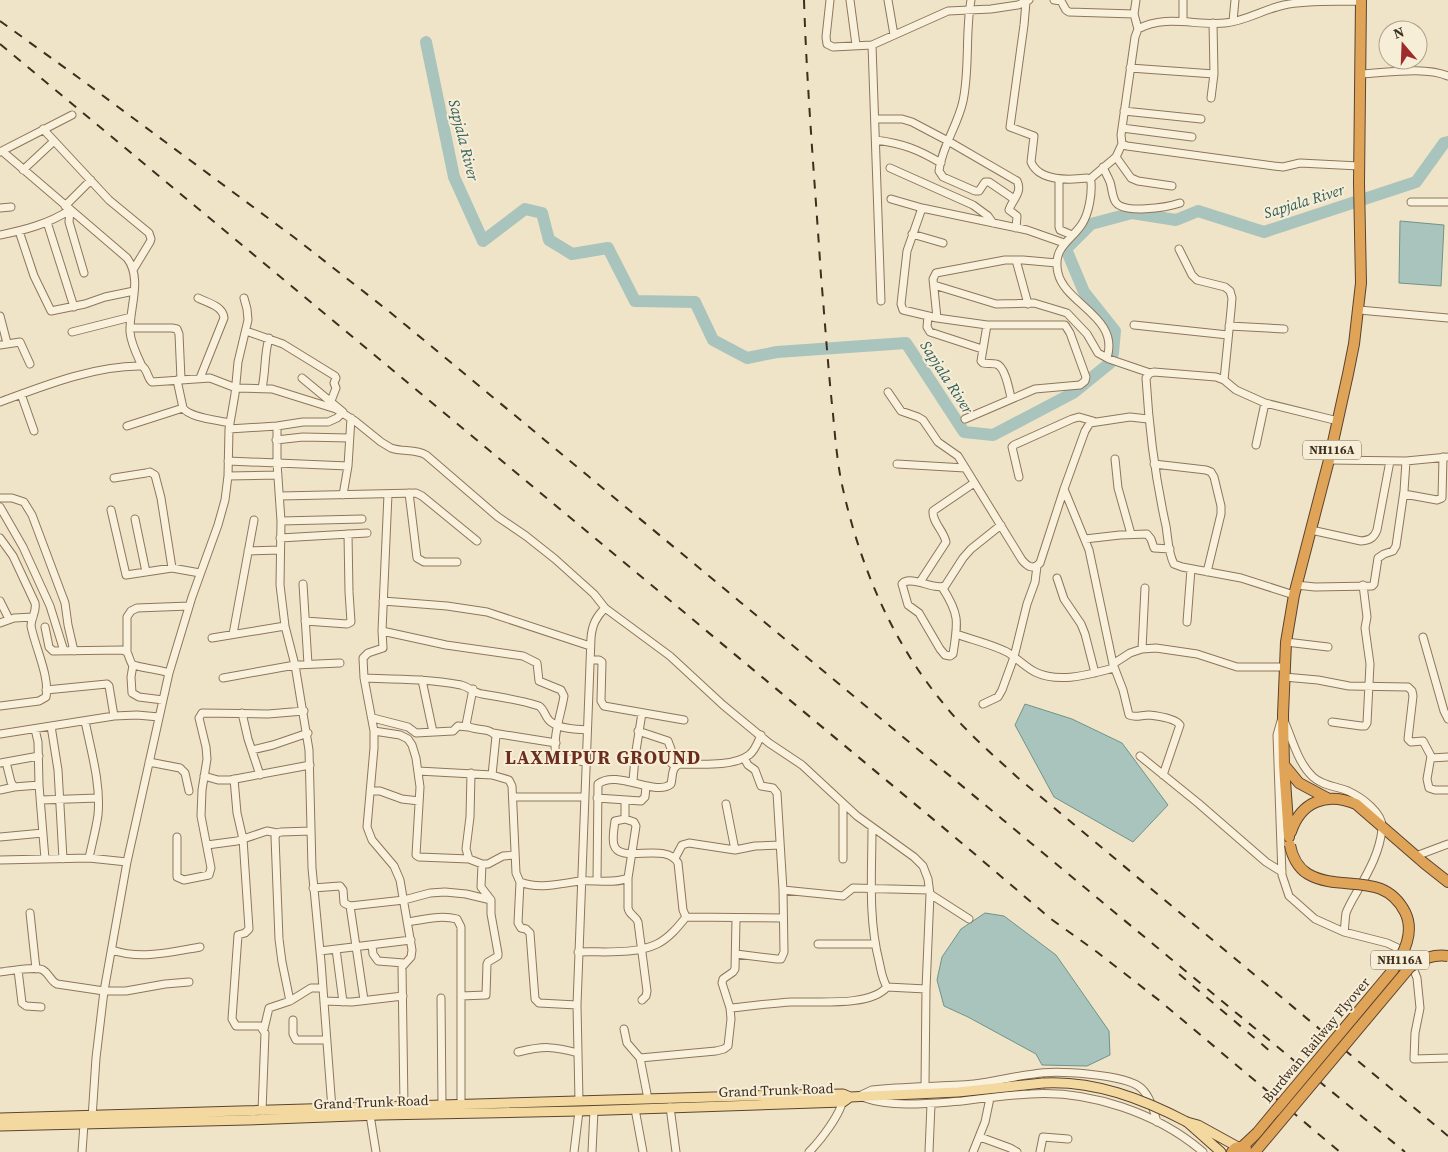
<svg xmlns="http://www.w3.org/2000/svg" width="1448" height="1152" viewBox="0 0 1448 1152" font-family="'Source Serif 4',serif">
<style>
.water{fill:#a9c4bc;stroke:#6f938a}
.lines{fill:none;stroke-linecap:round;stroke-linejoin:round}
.river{stroke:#a9c4bc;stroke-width:12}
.minor-casing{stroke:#8d765c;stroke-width:9}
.major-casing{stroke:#5b4430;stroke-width:11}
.highway-casing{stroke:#5b4430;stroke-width:12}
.minor{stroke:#faf1dc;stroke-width:7}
.major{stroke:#f3d9a0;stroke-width:9}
.highway{stroke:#e0a458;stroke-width:10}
.rail{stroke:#3d2e20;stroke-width:2;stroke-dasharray:9 9;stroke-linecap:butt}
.major-bridge-casing{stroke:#5b4430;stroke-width:11;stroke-linecap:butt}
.highway-bridge-casing{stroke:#5b4430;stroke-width:12;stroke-linecap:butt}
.major-bridge{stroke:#f3d9a0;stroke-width:9}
.highway-bridge{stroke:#e0a458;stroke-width:10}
.labels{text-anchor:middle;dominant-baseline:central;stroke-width:4;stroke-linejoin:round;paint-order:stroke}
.shield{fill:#f7eed8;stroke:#756857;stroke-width:1}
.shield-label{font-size:12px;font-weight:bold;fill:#3d2e20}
.street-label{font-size:14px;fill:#3d2e20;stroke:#f7eed8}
.water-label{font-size:15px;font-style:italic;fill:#2f5d5a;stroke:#f7eed8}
.district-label{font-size:19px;font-weight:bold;letter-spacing:1px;fill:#6b2e1e;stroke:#f7eed8}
</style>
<rect width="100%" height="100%" fill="#f0e4c8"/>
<path class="water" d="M1400,221L1444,225L1441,286L1399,283Z
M1025,704L1072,719L1122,743L1168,805L1133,842L1054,797L1015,725Z
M985,913L1004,916L1056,955L1109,1031L1110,1055L1087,1066L1042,1065L1036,1054L968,1017L944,1006L937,980L942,957L961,929Z"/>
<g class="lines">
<path class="river" d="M426,42L454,177L483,241L525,209L542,213L549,240L572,254L608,248L635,301L695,302L713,340L747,358L777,352L906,343L964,432L993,435L1073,393L1110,363L1113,353L1115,331L1084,292L1066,249L1091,224L1132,213L1176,220L1198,211L1264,232L1416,182L1444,143L1448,142"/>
<g class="minor-casing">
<path id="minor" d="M830,0L826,37L827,44L833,47L872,45L948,11L991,9L1018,5L1029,0
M850,0L856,45
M888,0L894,35
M971,0C965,33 970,68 963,101C958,125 942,146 939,171L943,177L975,191H979L985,182H989L1014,199
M1054,0L1061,1L1066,10L1069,12L1134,14
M1136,0L1134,14L1138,29L1135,37L1121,135L1122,144L1127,146L1274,166L1283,167L1300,163L1359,166
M1183,0V21
M1026,2L1024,25L1010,127L1034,136L1031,162C1039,182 1070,180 1087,178L1090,179L1091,182C1092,194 1089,213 1082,224C1071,241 1052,247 1058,273C1065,304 1120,317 1107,358
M1233,21L1235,0
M1138,29C1166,14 1196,26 1225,23C1246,21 1264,9 1284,5C1308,0 1336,2 1361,1
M872,45L881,301
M1130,68L1214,74
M1361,74C1386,73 1424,66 1448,76
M1211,98L1214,74L1213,23
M1124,111L1201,119
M876,119H902L912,122L948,141L1017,181C1023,192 1012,200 1009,210L1017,216L1016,228
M1122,128L1192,137
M43,129L109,200L149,233L151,239L150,242L133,270
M876,140C904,144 917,149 941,163
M2,151L127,258C143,279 129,308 130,332C131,344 137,355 142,366
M0,152L72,115
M1116,157L1131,178L1138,181L1172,186
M1103,167C1105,172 1108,177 1110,182C1112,188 1112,195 1115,201C1122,215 1168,207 1180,203
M890,168L973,205L988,216L993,223
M23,170L53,142
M1059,179V227L1060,230L1072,235
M1090,179L1116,157L1122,144
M891,199L922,208L1027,230L1064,243
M1411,202H1448
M65,206L91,180
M0,208L11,207
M922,208L907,251L901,304L903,310L937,318L987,325H1065L1070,333L1086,377L1085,381L1080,385L1035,389L965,419
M70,210L69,222L84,273
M47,222L74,307
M19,231L34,276L51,311L85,304L105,297L134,291
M912,234L943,243
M0,235C25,230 48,224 70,210
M1179,249L1192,275L1197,280L1225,287L1230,291L1232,298L1231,310L1224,380
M1016,260L1028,304
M934,285L996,304L1034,303L1067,313L1087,334L1098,353L1109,359L1150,373
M198,298C208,303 223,306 224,318L200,378
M1359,310L1448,318
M0,316L7,343
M928,316L927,327L930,332L982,349
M937,318L933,279L936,273L1005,260H1023L1057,263
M987,325L981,361L983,363C987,364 992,363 996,364C1005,366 1009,389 1011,398
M1134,325L1228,335
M1229,326L1284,329
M130,328H172L177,329L179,334L181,379
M246,331L283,344L335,376L336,378L334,383L336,388L331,401
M72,332L131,317
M0,345L20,342L30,364
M177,380L183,408C190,418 218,420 230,423
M262,388C266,370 264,355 269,338
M888,392L901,411L918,417L923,420L938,442L958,456L1022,560C1028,567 1033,570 1040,563L1064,489L1085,431L1090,423L1130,417L1148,419
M21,394L34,431
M0,402C43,386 96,365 142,366C148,370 147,378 152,382L210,378L236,388L272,389L336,409L355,421L381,442L391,448C402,452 416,449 426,455L498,517L526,536L555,559L594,594L605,608L670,656L723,705L769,743L802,765L857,816L914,857L923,866L928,879L930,894L926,989L925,1086
M127,426L183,408
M277,426V463L281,521L280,585L285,626L295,665L309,750L312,868L321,962L332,1109
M229,429L277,426L303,422H328L337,418L343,412L302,378
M276,440L303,437L349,438
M1256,445L1265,403
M1115,459L1118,488L1131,534
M1329,460L1406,461L1448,457
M228,461L348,466
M897,464L965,468
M1154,464L1206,470L1211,472L1214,477L1221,506V514L1207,572
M228,476L278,475
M1019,477L1012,447L1014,445L1072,419L1079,417L1093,421
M114,478L146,473L150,472L155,475L161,498L172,568
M1064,489L1089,550L1113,664L1123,690L1129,715C1134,718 1142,715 1149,715C1158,716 1175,718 1180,725L1163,775
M409,493L417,558L424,562H457
M388,494L382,631L383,648L368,653L363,658L364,678L374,731V748L367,827L372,840L394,866L400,880L412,950L411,957L402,967L404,1106
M1404,494L1437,500L1442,498L1443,457
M343,495L348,466L351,418
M280,496L416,493L422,496L477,541
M0,498H12L24,502L32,515L65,603L68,625L74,651
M0,507L23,547L50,606L64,651
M111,510L126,575L172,568L200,573
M135,519L146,572
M281,521L362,519
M1311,530L1361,541C1370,540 1374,538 1377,530L1390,461
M0,538L13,556L35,603C37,612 31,617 31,626C35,647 50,677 46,697L39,701L0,706
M280,538L367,533
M1085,539L1120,535L1147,534L1151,539L1154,548L1170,549
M248,551L280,550
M1057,578L1064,599L1081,624L1085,634L1095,673
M920,582L946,542C944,531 932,522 933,511L974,483
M303,584L308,664
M1296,585L1315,587L1372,586L1374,584L1378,558L1384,554L1393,551L1396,546L1404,491L1406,461
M942,587C960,615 958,622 953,654L950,656L945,655L940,649L919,613L908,605L902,584L904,582C917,577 932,590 945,586L963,558L971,549L1001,525
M1294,595L1241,578L1182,567L1174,564C1168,553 1168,538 1166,526C1155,477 1149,428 1146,378L1150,373L1154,372L1216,377L1224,380L1236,390L1265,403L1338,421
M0,601L9,619
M383,601L447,606L487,612L590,646
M305,621L347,624L351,622L349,592L348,534
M1187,622L1191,569
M0,623L14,618L33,617
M45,627L49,647L53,651L122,650L127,652C129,656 130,661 132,664C135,667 162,670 169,673
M382,631L446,645L523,656L537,663L539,681L561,690L564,696C561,715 552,737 556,757L585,762
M233,634L254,520
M956,634C973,640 991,644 1007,652C1017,658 1025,667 1035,672C1060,684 1090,674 1114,668
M1423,637L1444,711L1448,719
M212,638L285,626
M1286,642L1328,647
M1142,649L1145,588
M127,652V617L131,611L137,608L189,606
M590,660H599L602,662L601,701L604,706L684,720
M1113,664L1130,653L1142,649L1156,648L1197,654L1237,667H1284
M133,665L131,677L132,693L139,697L163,700
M1284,677L1318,680L1349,686L1408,687L1412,691L1413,696L1408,739L1411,742L1423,741L1431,756L1427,779L1429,788L1435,790H1448
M223,678L295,665L340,663
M364,678C397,679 429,679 461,685C469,687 474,693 482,694C501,697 520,700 539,706C545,710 545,718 551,722C560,729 576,729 587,730
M422,680L433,732
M473,689L466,725C474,732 488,726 496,736L492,775
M46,690L107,684L109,686L114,716
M983,704L998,697L1002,690L1014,657L1027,604L1035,582L1037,566
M242,713L248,739L260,775
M373,718L408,727L416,733L453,731L458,726L468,727
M85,721C91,751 101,784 98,815C96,829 92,844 89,858
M1281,721L1277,735L1282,875L1289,896L1315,919L1344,932L1387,943L1400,949L1411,963L1417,978L1420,1008L1415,1033L1414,1059L1448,1058
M1332,722L1361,726H1365L1367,723L1370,664L1365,628L1367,617L1363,585
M1285,723C1293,741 1298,763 1313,777C1323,786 1336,786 1348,791C1361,797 1384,813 1382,829C1380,851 1369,871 1358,890C1354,897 1349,905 1346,913C1345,919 1345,926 1344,932
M51,726L58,770L63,859
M35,729L38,742L39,785L45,859
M374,731L400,735L408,739L412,745L416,758L420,787L416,855L419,857L469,859
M638,731L668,741L671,749V763L675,766
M493,733L556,743
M0,734L114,716L137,715L159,717
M252,750L273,745L308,733
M1140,756L1198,803L1266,862L1282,872
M1431,758L1448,757
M6,762L11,782L14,787L39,785
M149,762L180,768L185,773L189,791
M0,763L39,756
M418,771L492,775L509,780L512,786L516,873L520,882C540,890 561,883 581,881C596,880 614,884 628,878L636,826L634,822L625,819V800
M471,773L470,817L466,849L469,859L482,864H488L503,856L515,855
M204,776L218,780H230L310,765
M234,779L237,813L243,839L249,929L245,933L238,935L232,1019L236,1026H260L265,1033L262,1111
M633,781L635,757L642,713
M0,790L14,787
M370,791H380L402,799L419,801
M513,797H584
M597,798L641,801L645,797L646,786
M41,800L98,798
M726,804L735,850
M843,804V859
M625,819L615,821C614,828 612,839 614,845C620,865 666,841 678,863L683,910L686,917L782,918
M872,827C872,872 868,918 879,961C881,970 882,979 887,987L926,989
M0,837L43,833
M177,837V877L184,880L209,875L211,868L201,816L202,790L207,759L206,747L199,718L202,713L268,714L304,711
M207,845L237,841L267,831L277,833
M1416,856L1448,844
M675,858L682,845L689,843L735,850L755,846L780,845
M0,860L89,858L127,862
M628,878V908C629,915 636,916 638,922L647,991L646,996L642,1000
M597,881L598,784C617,769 655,797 671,784C673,776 671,767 680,764C699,764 733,767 749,755C755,751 758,742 761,735
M520,882L518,923L521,928L526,929L530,933L535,999L539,1003L577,1005
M313,888L340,886L343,890L344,903L350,906L404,900L430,893L445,892L466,894L491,900
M783,890L843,896L853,888L929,890
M930,894L969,919
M350,906L364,1000
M30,913L36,969
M408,922C424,919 441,915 457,919L461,927V1105
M818,944H875
M372,945L373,954L378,961L404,963
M336,949L343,1002
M112,950C141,960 171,952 200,947
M320,951L411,940
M578,952C603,951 634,955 657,944C669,938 678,927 686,917
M736,954L777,959H781L784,952L783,890L777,793L773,788L761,786L755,770L748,765L744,758
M18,970L22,1003L26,1006L41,1007
M0,972C10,971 36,966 43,970C50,974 50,981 57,984L104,991H126L165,984L189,982
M461,996L486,995L487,964L488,962L498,956V953L491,914V900L481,887L482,864
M441,998L442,1105
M290,1001L282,962L279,939L275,837L277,833L281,832L311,831
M324,1001L352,1002L403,996
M730,1008C751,1006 772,1003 792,1002C817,1001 870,1007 887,987
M293,1020V1034L296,1040H326
M264,1029L269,1008L290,1001L311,988H323
M624,1029L627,1043L640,1058L648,1099
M518,1052C543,1046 553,1046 578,1053
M640,1058L716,1051L724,1049L728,1046L731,1019L730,1008L722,983L723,979L733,972L735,969L736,919
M859,1096L872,1090C906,1086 940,1087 974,1084C994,1082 1014,1076 1034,1074C1055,1070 1125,1074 1141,1088C1150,1096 1154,1111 1157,1122
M865,1098C893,1108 933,1103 962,1101C985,1098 1008,1095 1030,1094C1089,1090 1158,1113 1203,1152
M579,1101L577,1005L591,638C592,625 596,617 605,608
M670,1107L676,1152
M635,1109L643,1152
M370,1115L376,1152
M92,1118L96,1058L104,991L127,862L169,673L192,597L218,525L225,500L228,476L229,429L235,394L238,362L248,320L247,309L244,298
M980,1137L1010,1148L1017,1152
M82,1152L84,1124
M574,1152L579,1111
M592,1152L594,1110
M809,1152C820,1141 842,1113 843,1098
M929,1152L931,1104
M973,1152L985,1122L990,1098
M1040,1152L1043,1137L1068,1139"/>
</g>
<g class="major-casing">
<path id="major" d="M0,1118L784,1095L843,1094L850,1097
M1187,1122L1198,1125L1238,1147
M1187,1122L1221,1152
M0,1126L247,1120L380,1115L579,1111L843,1102L850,1097L958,1092L1043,1083"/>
</g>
<g class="highway-casing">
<path id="highway" d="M1285,766L1299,783L1327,798
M1291,832C1301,801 1327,792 1356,804L1424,863L1448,882
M1289,837L1284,766L1283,715L1286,642L1294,595L1329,460L1348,374L1354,344L1361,283L1359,183L1361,0
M1242,1147L1257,1133L1276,1110
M1232,1152C1236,1145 1244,1146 1249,1152"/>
</g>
<use href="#minor" class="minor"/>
<use href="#major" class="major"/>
<use href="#highway" class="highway"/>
<path class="rail" d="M804,0C807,92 815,184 821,276C825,322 828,368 833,414C835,436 837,459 841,480C858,561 890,639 943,703C964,730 992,754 1017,777L1448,1136
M0,21L79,78L295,238L391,313C729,592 1066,873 1405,1152
M0,44L963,844L1051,919L1097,952L1160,1001L1340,1152
M1179,974L1271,1052"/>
<g class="major-bridge-casing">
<path id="major-bridge" d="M1043,1083C1094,1080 1143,1099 1187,1122"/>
</g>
<g class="highway-bridge-casing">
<path id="highway-bridge" d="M1276,1110L1393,970C1404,953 1415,932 1405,912C1383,870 1341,893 1308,874C1298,868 1292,856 1290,845
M1255,1152L1410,967C1422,959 1433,954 1448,956"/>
</g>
<use href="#major-bridge" class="major-bridge"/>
<use href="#highway-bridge" class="highway-bridge"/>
</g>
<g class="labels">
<g class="shield">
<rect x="1303" y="440.5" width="58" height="19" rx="4"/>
<rect x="1371" y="950.5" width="58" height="19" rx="4"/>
</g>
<g class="shield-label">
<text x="1332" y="450">NH116A</text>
<text x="1400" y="960">NH116A</text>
</g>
<g class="street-label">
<text transform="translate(1316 1040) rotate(-50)">Burdwan Railway Flyover</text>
<text transform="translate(776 1090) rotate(-2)">Grand Trunk Road</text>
<text transform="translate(371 1102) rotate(-2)">Grand Trunk Road</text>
</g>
<g class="water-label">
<text transform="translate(464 140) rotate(76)">Sapjala River</text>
<text transform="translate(1304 201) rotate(-17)">Sapjala River</text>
<text transform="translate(947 377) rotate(57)">Sapjala River</text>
</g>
<g class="district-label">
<text x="603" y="757">LAXMIPUR GROUND</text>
</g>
</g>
<g transform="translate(1403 45) rotate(341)"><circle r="24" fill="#f7eed8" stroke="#ada18e"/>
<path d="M0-4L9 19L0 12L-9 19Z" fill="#9e2a2b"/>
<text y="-8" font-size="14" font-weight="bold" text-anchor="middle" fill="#3d2e20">N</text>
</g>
</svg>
